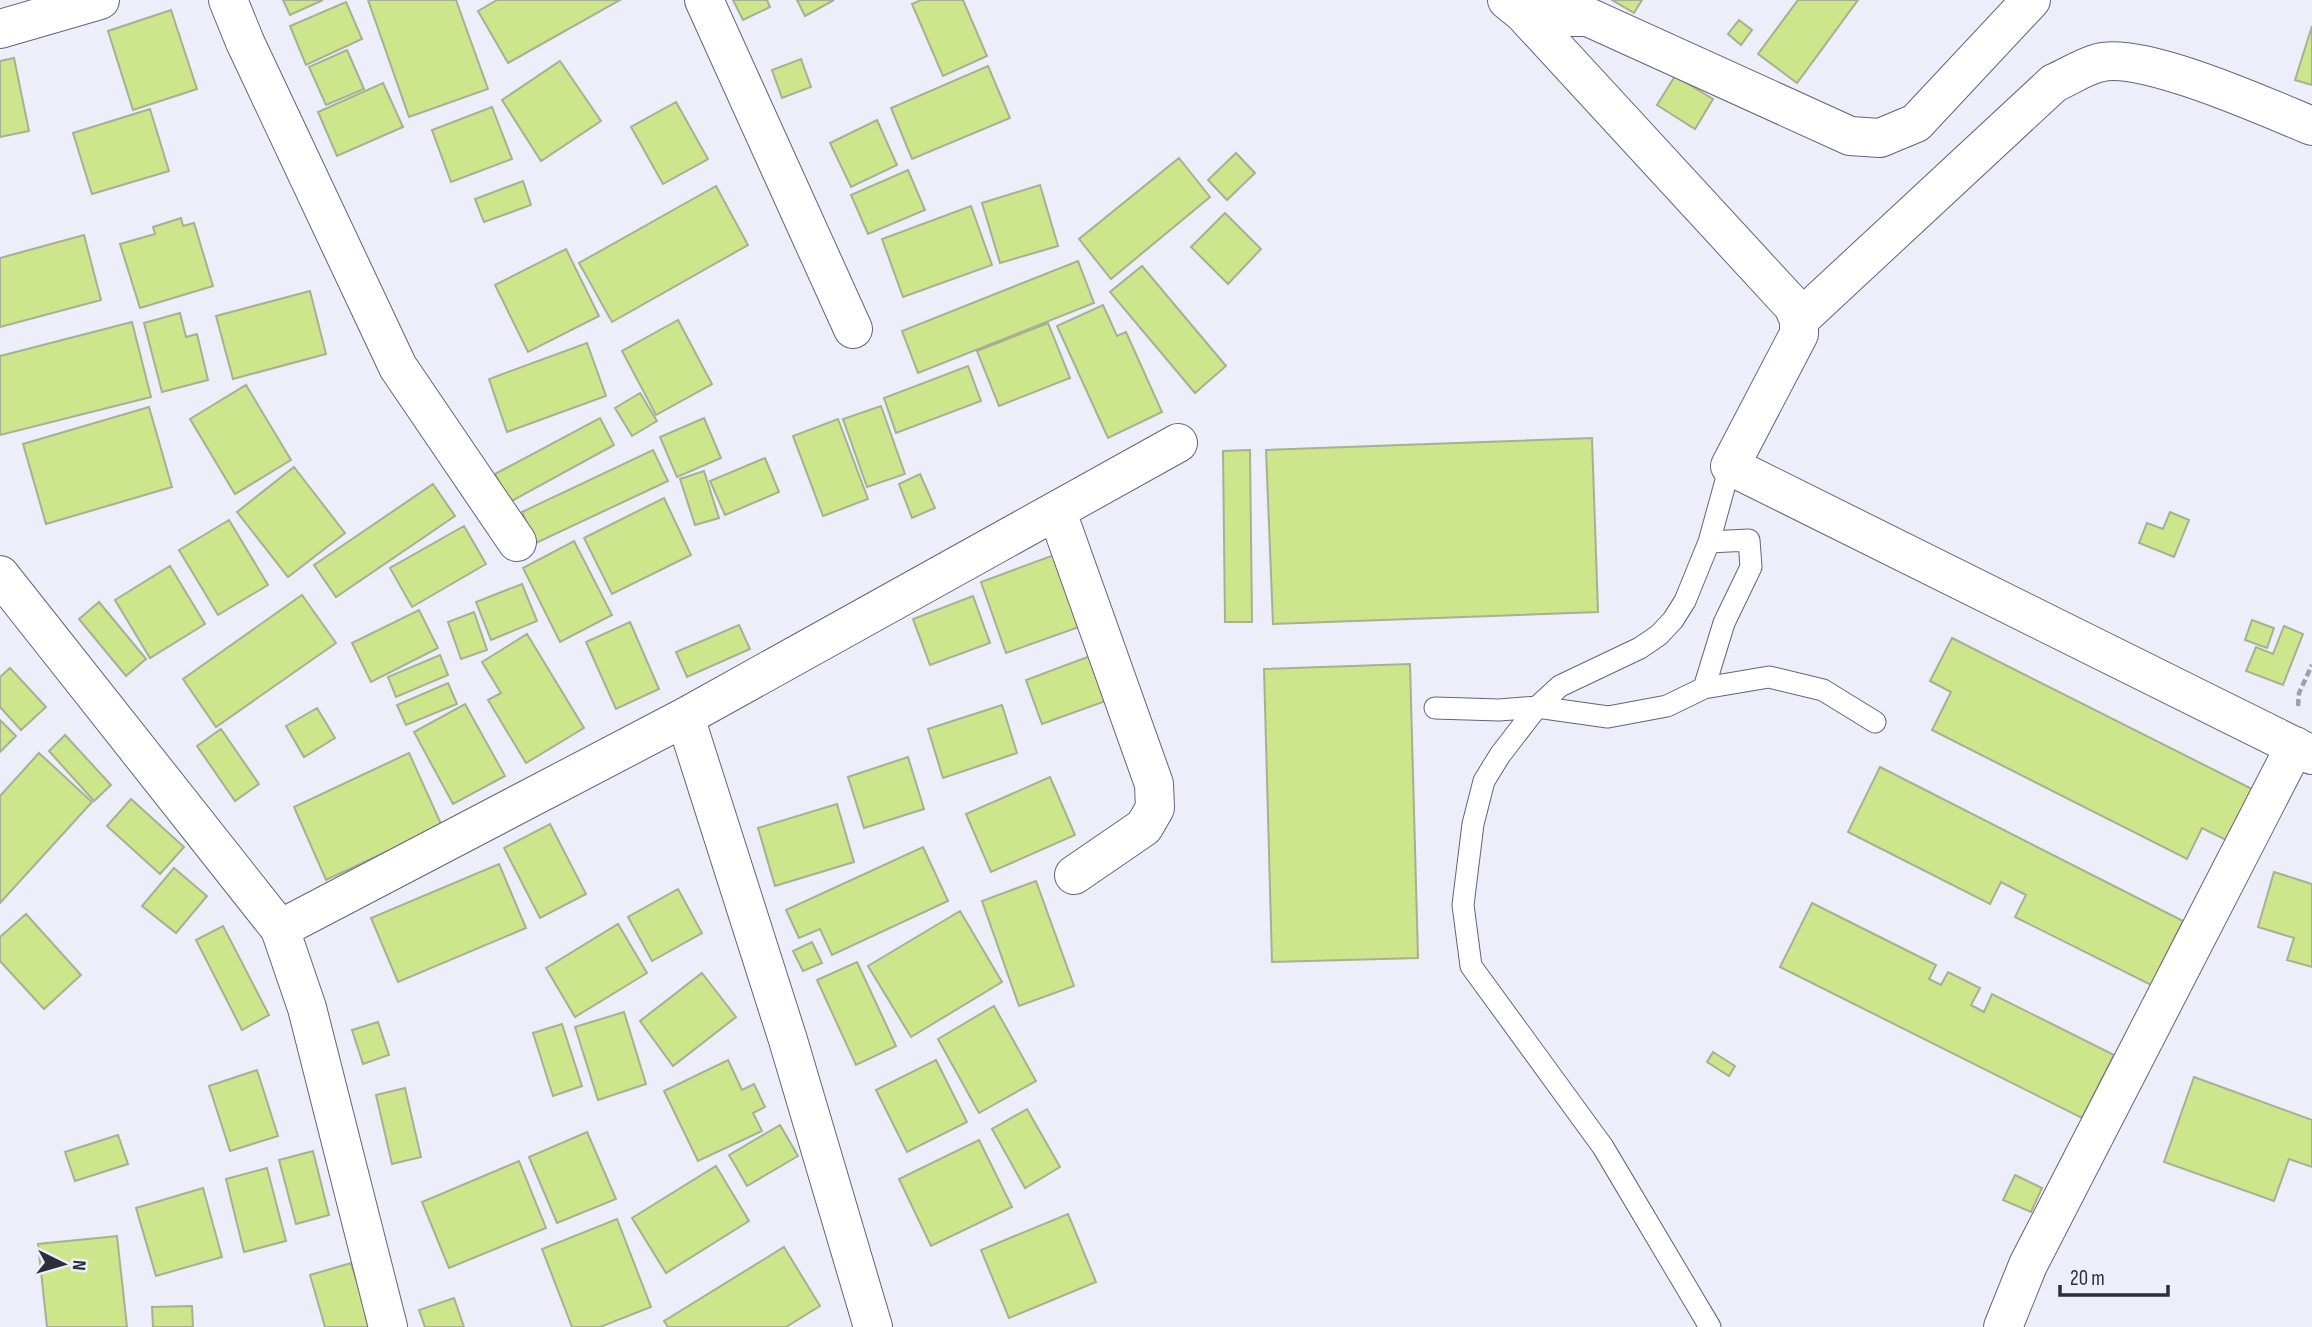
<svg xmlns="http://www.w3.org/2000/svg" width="2312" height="1327" viewBox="0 0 2312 1327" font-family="'Sofia Sans Condensed',sans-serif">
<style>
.building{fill:#cde58b;stroke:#a7b092;stroke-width:2}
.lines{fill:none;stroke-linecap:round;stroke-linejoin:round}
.lane-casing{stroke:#64637e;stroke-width:23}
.street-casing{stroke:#64637e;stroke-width:40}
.path{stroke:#9f9fab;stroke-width:4.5;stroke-dasharray:7 3.5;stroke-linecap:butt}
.lane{stroke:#fff;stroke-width:21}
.street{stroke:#fff;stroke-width:38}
</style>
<rect width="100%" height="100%" fill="#eeeefa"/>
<path class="building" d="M283,0H323L290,15Z
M368,0H456L488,89L409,117Z
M497,0H620L508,63L478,11Z
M733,0H767L770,7L743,20Z
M797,0H834L805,16Z
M921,0H963L987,56L943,76L912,4Z
M1612,0H1642L1634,13Z
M1798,0H1858L1797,83L1758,54Z
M346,2L362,39L306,65L290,26Z
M171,10L197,89L133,110L108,31Z
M1739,20L1752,30L1741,45L1728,34Z
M2312,26V85L2295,80Z
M347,50L364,89L326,105L309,67Z
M14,58L29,131L0,137V61Z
M801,59L811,87L782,98L772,70Z
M560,61L601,121L541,161L502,100Z
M988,66L1010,118L912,159L891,108Z
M1675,76L1713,99L1695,129L1657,105Z
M383,83L403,127L337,156L318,112Z
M676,102L708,159L663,184L631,127Z
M492,107L512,159L451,182L432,130Z
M150,109L169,171L92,194L73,133Z
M877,120L897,165L851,187L830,143Z
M1236,153L1255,173L1227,200L1208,180Z
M1179,158L1210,197L1111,279L1079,239Z
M908,170L925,210L868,234L851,195Z
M523,181L531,205L484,222L475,199Z
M1040,185L1058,246L1000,263L982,203Z
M716,186L748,245L612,322L579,263Z
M971,206L992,265L903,297L882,239Z
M1225,213L1261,249L1228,284L1191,247Z
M181,218L183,226L194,223L213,286L140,308L120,244L155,234L153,227Z
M84,235L101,300L0,327V258Z
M566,249L599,316L528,352L495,285Z
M1078,261L1094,303L918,373L902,331Z
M1142,266L1226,366L1195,393L1110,292Z
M310,291L326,354L233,379L216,316Z
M1103,305L1117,336L1126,332L1162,412L1108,438L1057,326Z
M180,313L186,337L197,334L208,380L162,392L144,323Z
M678,320L712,384L656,415L622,351Z
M132,322L151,397L0,435V356Z
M1048,323L1070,378L999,406L977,351Z
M587,343L606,396L507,432L489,379Z
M968,366L981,401L896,433L884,398Z
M246,385L291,460L235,494L190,419Z
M640,393L657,421L632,436L615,408Z
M881,406L905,474L867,487L843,419Z
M149,407L172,487L46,524L23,444Z
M600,418L614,445L510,502L495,474Z
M704,418L721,458L677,477L660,437Z
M838,419L868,499L823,516L793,436Z
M1592,438L1598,612L1273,624L1266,450Z
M653,450L668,481L536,543L522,512Z
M1250,450L1252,622H1225L1223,451Z
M765,458L779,492L725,515L710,481Z
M294,467L345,533L288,577L237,512Z
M704,471L719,518L695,525L680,479Z
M920,474L935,508L912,518L899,484Z
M433,484L455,516L336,597L314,565Z
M664,498L691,555L612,594L584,538Z
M2170,512L2189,520L2174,557L2139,543L2147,523L2163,529Z
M229,520L268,585L218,615L179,550Z
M464,526L486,564L412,607L390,568Z
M574,541L612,615L560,642L523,568Z
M1054,555L1079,627L1006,653L981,582Z
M170,566L205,624L150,658L115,600Z
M522,584L537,621L491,640L476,602Z
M302,595L336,643L216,727L183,679Z
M973,596L990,643L930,665L913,619Z
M99,602L146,659L126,676L79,619Z
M419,610L438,648L371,682L352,643Z
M474,612L487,650L461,659L448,622Z
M2252,620L2274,628L2267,648L2245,640Z
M630,622L659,689L616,709L586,642Z
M739,625L750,649L687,677L676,652Z
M2284,626L2303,634L2283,685L2246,671L2256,647L2273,654Z
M527,634L584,728L526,763L488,700L501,693L482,662Z
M1952,638L2252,789L2226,840L2202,828L2187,859L1932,730L1951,692L1930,681Z
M1098,653L1114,698L1042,724L1026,680Z
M440,655L448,675L396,697L388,677Z
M1410,664L1418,958L1272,962L1264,669Z
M10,668L46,707L21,730L0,707V677Z
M448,683L457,704L406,725L397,705Z
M465,704L505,776L453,804L414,732Z
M1002,705L1017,753L943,778L928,729Z
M317,708L335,738L304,757L286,726Z
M0,720L16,736L0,752Z
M221,729L259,784L235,801L197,746Z
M65,735L111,785L94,801L49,751Z
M39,753L92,802L0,903V796Z
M409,753L442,826L326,880L294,807Z
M908,757L924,809L864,828L848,777Z
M1880,767L2183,921L2151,985L2015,917L2026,895L2001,882L1990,904L1848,832Z
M1050,777L1075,835L991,872L966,814Z
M131,799L184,847L160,874L107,826Z
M837,804L854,862L775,886L758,828Z
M550,824L586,894L540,918L504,848Z
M923,847L948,901L832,955L820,929L799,938L786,910Z
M499,864L526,928L398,982L371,918Z
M174,868L207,896L176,933L142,906Z
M2274,872L2312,884V967L2287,960L2294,938L2258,927Z
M1036,881L1074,986L1019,1006L982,901Z
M678,889L702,933L652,961L628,917Z
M1812,903L1936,965L1929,979L1941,985L1948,972L1980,988L1971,1005L1984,1012L1992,994L2114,1055L2082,1118L1780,967Z
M960,911L1002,982L911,1037L868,966Z
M26,914L81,975L44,1009L0,961V937Z
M618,924L647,973L575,1017L546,968Z
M223,926L269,1015L242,1030L196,940Z
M812,942L822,963L803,971L793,951Z
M857,962L896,1046L856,1065L817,980Z
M702,973L736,1017L673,1066L640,1021Z
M994,1006L1036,1081L979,1113L938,1039Z
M624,1012L646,1084L598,1100L575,1027Z
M378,1022L389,1055L363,1064L352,1030Z
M562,1024L582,1086L553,1096L533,1033Z
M1713,1052L1735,1066L1729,1076L1707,1062Z
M728,1060L742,1090L754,1084L765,1107L753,1113L762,1131L698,1161L664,1091Z
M936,1060L967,1122L907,1152L876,1090Z
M257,1070L278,1136L230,1151L209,1086Z
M2194,1077L2312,1120V1167L2289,1159L2274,1201L2164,1162Z
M405,1088L421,1157L392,1164L376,1095Z
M1027,1109L1060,1167L1025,1188L992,1129Z
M780,1125L798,1156L747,1186L729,1155Z
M587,1132L616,1199L557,1223L529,1157Z
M118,1135L128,1164L75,1181L65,1152Z
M979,1140L1012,1207L931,1246L899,1179Z
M313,1151L329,1215L296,1224L279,1160Z
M519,1161L546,1228L449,1268L422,1202Z
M716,1166L749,1221L666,1273L632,1218Z
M267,1168L286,1241L244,1252L226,1179Z
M2015,1175L2042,1188L2031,1212L2003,1200Z
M203,1188L222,1257L156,1276L136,1208Z
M1068,1214L1096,1282L1009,1318L981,1250Z
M617,1219L651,1307L600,1327H572L542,1249Z
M117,1236L127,1327H47L38,1244Z
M784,1247L820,1306L786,1327H668L664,1321Z
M351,1263L371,1327H325L310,1275Z
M454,1298L464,1327H425L419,1310Z
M192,1306L193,1327H153L152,1307Z"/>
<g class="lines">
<g class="lane-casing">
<path id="lane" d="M1704,688L1769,677L1823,690L1875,722
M1435,708L1499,710L1537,707L1608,717L1667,706L1704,688L1724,623L1751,567L1749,540L1709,542
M1710,1327L1603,1147L1471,966L1463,905L1473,824L1484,781L1500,755L1537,707L1560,686L1640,648L1659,635L1673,620L1685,601L1709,542L1730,466"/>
</g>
<g class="street-casing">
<path id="street" d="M228,0L245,42L398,367L517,542
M704,0L853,329
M1507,0L1523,13L1793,306L1799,320V334L1730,466L2312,755
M1523,13L1549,17H1588L1850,136L1880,138L1916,123L2031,0
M0,29L100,0
M1799,320L2054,83C2068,77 2083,67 2098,63C2140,50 2268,108 2312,126
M1057,512L1154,784L1155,808L1144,827L1074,875
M0,575L280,929L307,1008L388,1327
M685,717L788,1040L873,1327
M280,929L685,717L1178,443
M2003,1327L2028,1265L2295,746"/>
</g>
<path class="path" d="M2298,706L2299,693L2312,665"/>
<use href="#lane" class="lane"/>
<use href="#street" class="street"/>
</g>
<g transform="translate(63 1264) rotate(95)" stroke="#eeeefa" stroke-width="5" paint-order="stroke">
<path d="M0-5L12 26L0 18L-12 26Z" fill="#2e2e3a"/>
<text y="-10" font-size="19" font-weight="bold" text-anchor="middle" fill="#2e2e3a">N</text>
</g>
<path d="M2060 1285v10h108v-10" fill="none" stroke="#2e2e3a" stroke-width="3.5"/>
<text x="2070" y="1285" font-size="21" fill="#2e2e3a" stroke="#eeeefa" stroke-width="5" paint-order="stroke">20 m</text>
</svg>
